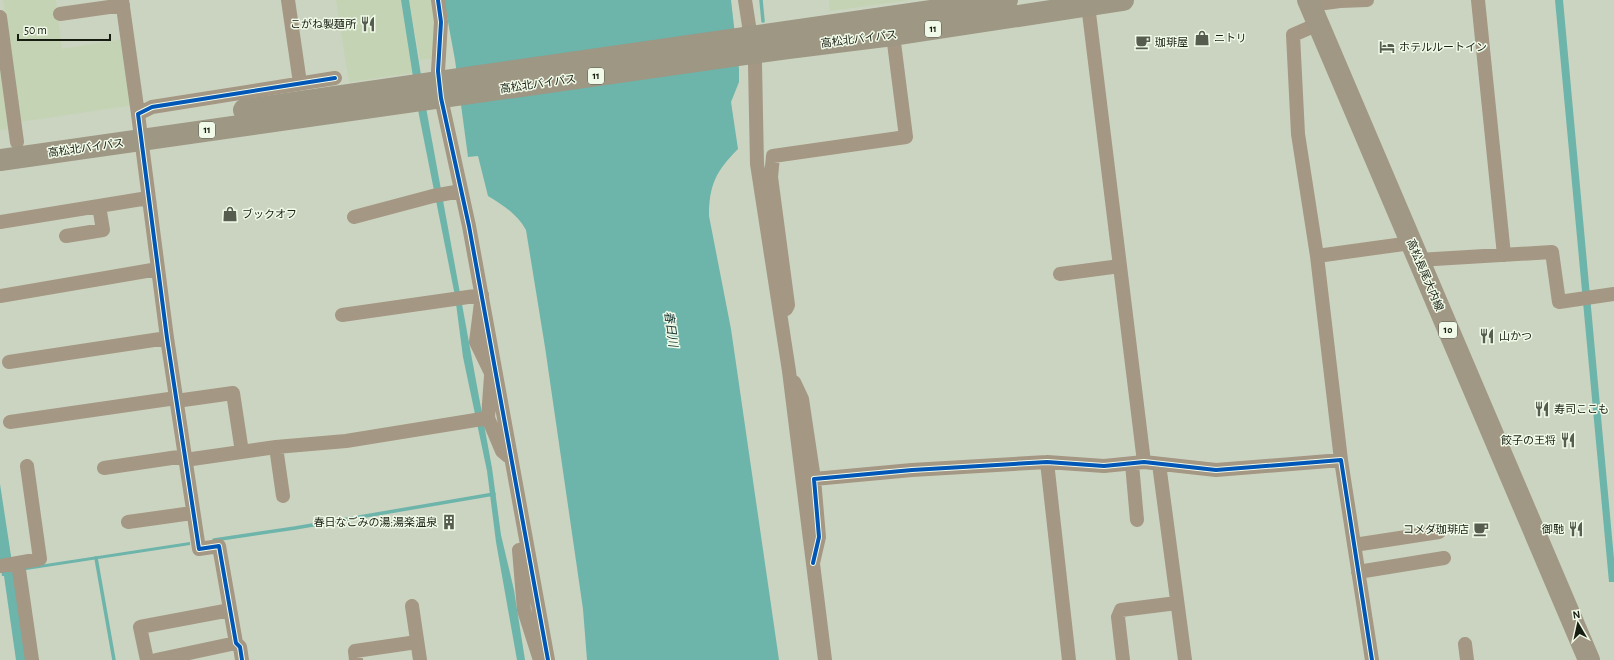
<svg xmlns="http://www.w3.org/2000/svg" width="1614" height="660" viewBox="0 0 1614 660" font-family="'Alegreya Sans','Noto Sans JP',sans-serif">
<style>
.built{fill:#c4d3b4}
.water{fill:#6db4aa}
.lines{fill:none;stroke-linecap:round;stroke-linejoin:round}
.stream{stroke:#6db4aa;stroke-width:3.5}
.street{stroke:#a49783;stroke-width:14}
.primary{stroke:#a09884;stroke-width:22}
.highway{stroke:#9d9784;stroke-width:22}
.cycleway-casing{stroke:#f1fae8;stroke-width:6}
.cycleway{stroke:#0057b8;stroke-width:4}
.labels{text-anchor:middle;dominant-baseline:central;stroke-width:3;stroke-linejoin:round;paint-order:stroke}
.shield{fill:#f1fae8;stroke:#585f52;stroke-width:1}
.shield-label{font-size:10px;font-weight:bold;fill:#171d11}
.poi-label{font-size:11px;fill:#171d11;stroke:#f1fae8;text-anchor:start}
.street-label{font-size:11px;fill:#171d11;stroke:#f1fae8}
.water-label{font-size:12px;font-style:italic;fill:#1b3937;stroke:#f1fae8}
</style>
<rect width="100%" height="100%" fill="#cbd4c1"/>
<path class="built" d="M3,0H56L62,49L124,39L134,105L20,122Z
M336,0H401L413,73L349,82Z
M409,0H434L436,58L420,60Z
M829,0H911L830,11Z
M0,52L11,129L0,130Z"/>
<path class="water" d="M401,0H409L427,113L492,468L501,535L514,590L525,660H517L496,542L487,471L463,357L455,296L419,115Z
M444,0H731L739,69V82L731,102L738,149C716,171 709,185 709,216L731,329L779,660H587L583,609L545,347L526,230C517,214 503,205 488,196L478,156L468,157L455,60Z
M1555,0H1563L1614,559V582H1609Z
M0,484L13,569L190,542V545L13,572L26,660H16L4,576H2L0,565Z"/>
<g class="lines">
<path class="stream" d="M761,0L763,21
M214,540L295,528L494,494
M96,558L114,660"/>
<path class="street" d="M122,0L138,114
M288,0L300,83
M438,0L441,22L438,71L441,98L469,226L548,660
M745,0L755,64L757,164L789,371L825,660
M1478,0L1504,255
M1088,5L1144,462
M1310,5L1340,1L1367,0
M60,14L123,5
M0,17L17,142
M354,217L433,196L461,191
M0,222L148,198
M66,236L103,230L99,206
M1317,256L1298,134L1293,35L1318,24
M1418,260L1552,252L1559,302L1614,294
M1060,274L1120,266
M0,296L158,269
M786,309L788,305L771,177L773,156L906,137L893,35
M342,315L482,295L476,342L491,373
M9,362L167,338
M491,376L488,418L502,451L508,456
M794,382L802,399L814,479
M176,401L233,393L242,452
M10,422L176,398
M276,447L283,496
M185,460L276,447L346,441L488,418
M1341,460L1317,256L1411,243
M1047,462L1069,660
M1132,464L1137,520
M1159,464L1185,660
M104,468L185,456
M128,522L192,513
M1354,545L1439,532
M519,550L524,610L539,657L543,656
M18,563L32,660
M813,563L819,537L814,479L912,470L1047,462L1104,466L1144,462L1216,470L1341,460L1372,660
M0,566L40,559L27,466
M1358,572L1444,558
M412,606L420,660
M1465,644L1467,660
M147,660L140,627L230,610
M156,660L236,643
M242,660L240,647L236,643L219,546L199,549L167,338L138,114L152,107L335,78
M356,660L355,651L417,642
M1123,660L1118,617L1121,610L1177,603"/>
<path class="primary" d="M1308,0L1589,660"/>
<path class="highway" d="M244,110L1007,0
M0,160L788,48L893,35L1123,0"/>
<g class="cycleway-casing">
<path id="cycleway" d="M438,0L441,22L438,71L441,98L469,226L548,660
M813,563L819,537L814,479L912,470L1047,462L1104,466L1144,462L1216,470L1341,460L1372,660
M242,660L240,647L236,643L219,546L199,549L167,338L138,114L152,107L335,78"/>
</g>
<use href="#cycleway" class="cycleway"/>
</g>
<defs>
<g id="restaurant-bare" transform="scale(1.2)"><path d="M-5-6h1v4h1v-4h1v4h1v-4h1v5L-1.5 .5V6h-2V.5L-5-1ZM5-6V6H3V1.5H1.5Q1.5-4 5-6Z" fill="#565d4f" stroke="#f1fae8" stroke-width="2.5" paint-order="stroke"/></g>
<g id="shop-bare" transform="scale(1.2)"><path d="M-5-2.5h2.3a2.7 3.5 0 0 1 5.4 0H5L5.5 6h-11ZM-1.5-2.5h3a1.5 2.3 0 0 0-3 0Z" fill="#565d4f" stroke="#f1fae8" stroke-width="2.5" paint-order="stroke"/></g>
<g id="cafe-bare" transform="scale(1.2)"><path d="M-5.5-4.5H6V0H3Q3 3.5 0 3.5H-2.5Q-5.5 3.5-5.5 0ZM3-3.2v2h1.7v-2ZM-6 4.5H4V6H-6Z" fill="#565d4f" stroke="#f1fae8" stroke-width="2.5" paint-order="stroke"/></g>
<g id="hotel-bare" transform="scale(1.2)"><path d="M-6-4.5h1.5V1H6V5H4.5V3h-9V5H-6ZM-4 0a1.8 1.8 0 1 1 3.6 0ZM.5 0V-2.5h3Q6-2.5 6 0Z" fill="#565d4f" stroke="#f1fae8" stroke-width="2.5" paint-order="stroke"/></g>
<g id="building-bare" transform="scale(1.2)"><path d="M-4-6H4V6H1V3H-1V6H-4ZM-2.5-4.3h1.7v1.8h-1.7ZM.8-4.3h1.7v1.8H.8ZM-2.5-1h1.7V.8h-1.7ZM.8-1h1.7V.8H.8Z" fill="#565d4f" stroke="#f1fae8" stroke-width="2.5" paint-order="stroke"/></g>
</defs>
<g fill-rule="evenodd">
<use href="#restaurant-bare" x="368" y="24"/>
<use href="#shop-bare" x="1202" y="38"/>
<use href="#cafe-bare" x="1143" y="42"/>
<use href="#hotel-bare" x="1387" y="47"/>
<use href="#shop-bare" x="230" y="214"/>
<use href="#restaurant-bare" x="1487" y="336"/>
<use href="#restaurant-bare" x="1542" y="409"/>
<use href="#restaurant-bare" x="1568" y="440"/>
<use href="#building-bare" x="449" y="522"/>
<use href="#cafe-bare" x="1481" y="529"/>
<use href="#restaurant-bare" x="1576" y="529"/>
</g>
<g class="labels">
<g class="shield">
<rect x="925" y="21" width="16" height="16" rx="3"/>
<rect x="588" y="68" width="16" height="16" rx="3"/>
<rect x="199" y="122" width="16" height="16" rx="3"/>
<rect x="1439" y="322" width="18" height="16" rx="3"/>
</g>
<g class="shield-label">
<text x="933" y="29">11</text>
<text x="596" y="76">11</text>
<text x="207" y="130">11</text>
<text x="1448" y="330">10</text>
</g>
<g class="poi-label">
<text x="356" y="24" text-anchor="end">こがね製麺所</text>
<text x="1214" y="38">ニトリ</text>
<text x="1155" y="42">珈琲屋</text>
<text x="1399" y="47">ホテルルートイン</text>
<text x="242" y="214">ブックオフ</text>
<text x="1499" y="336">山かつ</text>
<text x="1554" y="409">寿司ここも</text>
<text x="1556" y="440" text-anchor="end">餃子の王将</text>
<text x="437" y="522" text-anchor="end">春日なごみの湯;湯楽温泉</text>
<text x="1469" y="529" text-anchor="end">コメダ珈琲店</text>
<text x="1564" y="529" text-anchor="end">御馳</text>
</g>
<g class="street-label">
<text transform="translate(859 39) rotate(-7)">高松北バイパス</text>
<text transform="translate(538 84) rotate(-8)">高松北バイパス</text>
<text transform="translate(86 148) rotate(-8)">高松北バイパス</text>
<text transform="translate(1425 275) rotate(67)">高松長尾大内線</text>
</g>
<g class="water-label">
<text transform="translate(671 329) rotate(82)">春日川</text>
</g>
</g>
<g transform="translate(1578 624) rotate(351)" stroke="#f1fae8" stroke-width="3" paint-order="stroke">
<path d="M0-3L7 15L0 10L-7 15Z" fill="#171d11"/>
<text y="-6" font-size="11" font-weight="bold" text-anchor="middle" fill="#171d11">N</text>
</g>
<path d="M18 34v6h92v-6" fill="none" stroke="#171d11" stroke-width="2"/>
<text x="24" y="34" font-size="12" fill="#171d11" stroke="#f1fae8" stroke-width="3" paint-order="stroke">50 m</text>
</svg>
